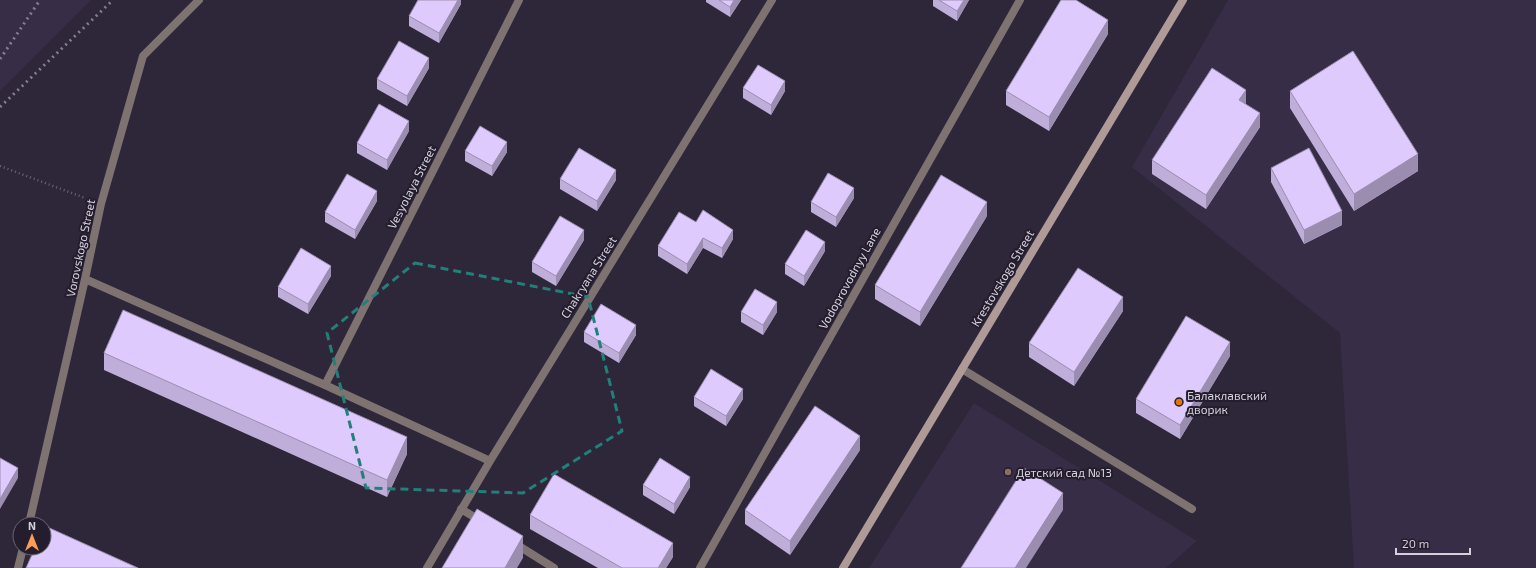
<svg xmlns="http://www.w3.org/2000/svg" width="1536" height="568" viewBox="0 0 1536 568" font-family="'Exo 2',sans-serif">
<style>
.built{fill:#372d46}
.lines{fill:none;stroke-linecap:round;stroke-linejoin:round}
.path{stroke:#6e6777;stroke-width:2.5;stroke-dasharray:1 3;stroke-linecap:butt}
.service{stroke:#7e7370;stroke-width:8}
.minor{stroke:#7e7370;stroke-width:8}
.secondary{stroke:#ae9b97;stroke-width:8}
.rail{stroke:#847e8d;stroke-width:3;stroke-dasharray:2 4;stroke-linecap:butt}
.wall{fill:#bfaed9}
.shaded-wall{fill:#9b8db0}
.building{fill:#decafc;stroke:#9b8db0}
.marked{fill:none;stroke:#237f79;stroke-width:3;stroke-dasharray:8 5;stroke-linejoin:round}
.food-dot{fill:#e8710a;stroke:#241d2e;stroke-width:1.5}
.education-dot{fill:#8d6e63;stroke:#241d2e;stroke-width:1.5}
.labels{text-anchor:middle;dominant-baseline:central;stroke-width:4;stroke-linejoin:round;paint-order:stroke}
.street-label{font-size:12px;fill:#d5d1dc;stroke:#241d2e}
.poi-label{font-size:12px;fill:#d5d1dc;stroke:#241d2e;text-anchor:start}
</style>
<rect width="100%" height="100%" fill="#2e2639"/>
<path class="built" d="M0,0H91L0,91Z
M1228,0H1536V568H1354L1340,333L1132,167Z
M974,403L1197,541L1166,568H869Z"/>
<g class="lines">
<path class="path" d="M0,166L85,198"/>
<path class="service" d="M962,369L1192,509
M461,509L481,521
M514,543L554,568
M700,568L1020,0"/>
<path class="minor" d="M85,279L325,385L490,461
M325,385L519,0
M29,524L85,279L101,204L143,56L199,0
M18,568L23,548
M427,568L490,461L772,0"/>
<path class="secondary" d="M843,568L1183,0"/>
<path class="rail" d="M0,59L40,0
M0,107L113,0"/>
</g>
<path class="wall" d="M461,0V4L439,43L409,26V16Z
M706,0H741L730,17L706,2Z
M933,0H969L957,21L933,6Z
M1108,34L1049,131L1006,105V91Z
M429,68L407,106L377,89V79Z
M743,88L785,91L771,115L743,98Z
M1290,91L1418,171L1354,211L1290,108Z
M1246,104L1260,127L1206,209L1152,174V160Z
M409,131L387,170L357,153V143Z
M465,151L507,152L492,176L465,161Z
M1271,168L1342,225L1304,244L1271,182Z
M560,179L616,180L597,211L560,189Z
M854,198L836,227L811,212V202Z
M377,201L355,239L325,222V212Z
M987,216L920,326L875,299V285Z
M696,222L733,239L722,258L703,248L687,274L658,256V246Z
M584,240L556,286L532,272V262Z
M825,251L804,286L785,274V264Z
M331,276L308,314L278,297V287Z
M1123,311L1074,386L1029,357V343Z
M741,312H777L763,335L741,322Z
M584,332L636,335L619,363L584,342Z
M104,353L407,454L387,497L104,370Z
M1230,356L1180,439L1136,413V399Z
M694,397L743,399L726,426L694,406Z
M860,450L790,555L745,524V510Z
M643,485L690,487L674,514L643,495Z
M530,515L673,557L666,568H598L530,529Z"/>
<path class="shaded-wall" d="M458,0H461V4L439,43V33Z
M734,0H741L730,17V7Z
M964,0H969L957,21V11Z
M1108,20V34L1049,131V117Z
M429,58V68L407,106V96Z
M785,81V91L771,115V105Z
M1246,90V104L1239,114V100Z
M1260,113V127L1206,209V195Z
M409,121V131L387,170V160Z
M507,142V152L492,176V166Z
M1418,154V171L1354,211V194Z
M616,170V180L597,211V201Z
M854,188V198L836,227V217Z
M377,191V201L355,239V230Z
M987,202V216L920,326V312Z
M1342,211V225L1304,244V230Z
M584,230V240L556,286V276Z
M733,230V239L722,258V248Z
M703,238V248L687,274V264Z
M825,242V251L804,286V276Z
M331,266V276L308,314V304Z
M1123,297V311L1074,386V372Z
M777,302V312L763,335V325Z
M636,325V335L619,363V353Z
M1230,342V356L1180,439V425Z
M743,389V399L726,426V416Z
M860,436V450L790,555V541Z
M407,437V454L387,497V480Z
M18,468V478L0,509V499Z
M690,477V487L674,514V504Z
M1063,493V510L1026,568H1015Z
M523,536V558L517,568H505Z
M673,543V557L666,568H658Z"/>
<path class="building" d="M418,0H458L439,33L409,16Z
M719,0H734L730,7Z
M939,0H964L957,11Z
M1061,0H1076L1108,20L1049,117L1006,91Z
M399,41L429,58L407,96L377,79Z
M1353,51L1418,154L1354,194L1290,91Z
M758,65L785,81L771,105L743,88Z
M1212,68L1246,90L1239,100L1260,113L1206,195L1152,160Z
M379,104L409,121L387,160L357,143Z
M480,126L507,142L492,166L465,151Z
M579,148L616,170L597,201L560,179Z
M1309,148L1342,211L1304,230L1271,168Z
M828,173L854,188L836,217L811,202Z
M347,174L377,191L355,230L325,212Z
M941,175L987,202L920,312L875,285Z
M703,210L733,230L722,248L703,238L687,264L658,246L679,212L696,222Z
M560,216L584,230L556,276L532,262Z
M806,230L825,242L804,276L785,264Z
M301,248L331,266L308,304L278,287Z
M1078,268L1123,297L1074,372L1029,343Z
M755,289L777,302L763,325L741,312Z
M601,304L636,325L619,353L584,332Z
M123,310L407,437L387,480L104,353Z
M1186,316L1230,342L1180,425L1136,399Z
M711,369L743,389L726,416L694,397Z
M815,406L860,436L790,541L745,510Z
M0,458L18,468L0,499Z
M660,458L690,477L674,504L643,485Z
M1024,468L1063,493L1015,568H961Z
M554,474L673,543L658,568H622L530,515Z
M477,509L523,536L505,568H442Z
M45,526L138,568H26L35,548H44V528Z"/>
<path class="marked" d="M415,263L588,297L622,431L523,493L366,488L327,333Z"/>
<circle class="food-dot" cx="1179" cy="402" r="4"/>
<circle class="education-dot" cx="1008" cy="472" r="4"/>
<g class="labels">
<g class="street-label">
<text transform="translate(411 187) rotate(-63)">Vesyolaya Street</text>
<text transform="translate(80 248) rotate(-78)">Vorovskogo Street</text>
<text transform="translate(588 277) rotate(-58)">Chakryana Street</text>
<text transform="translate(849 278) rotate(-61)">Vodoprovodnyy Lane</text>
<text transform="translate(1002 278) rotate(-59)">Krestovskogo Street</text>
</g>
<g class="poi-label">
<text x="1187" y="395">Балаклавский<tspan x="1187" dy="14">дворик</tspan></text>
<text x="1016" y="472">Детский сад №13</text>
</g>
</g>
<g transform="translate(32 536)"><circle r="19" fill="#241d2e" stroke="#6b6574"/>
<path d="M0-3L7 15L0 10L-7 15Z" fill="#fd9c56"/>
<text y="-6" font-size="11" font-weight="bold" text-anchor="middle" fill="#d5d1dc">N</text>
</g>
<path d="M1396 548v6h74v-6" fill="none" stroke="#d5d1dc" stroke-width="2"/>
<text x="1402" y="548" font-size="12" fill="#d5d1dc" stroke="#241d2e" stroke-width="3" paint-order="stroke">20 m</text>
</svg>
